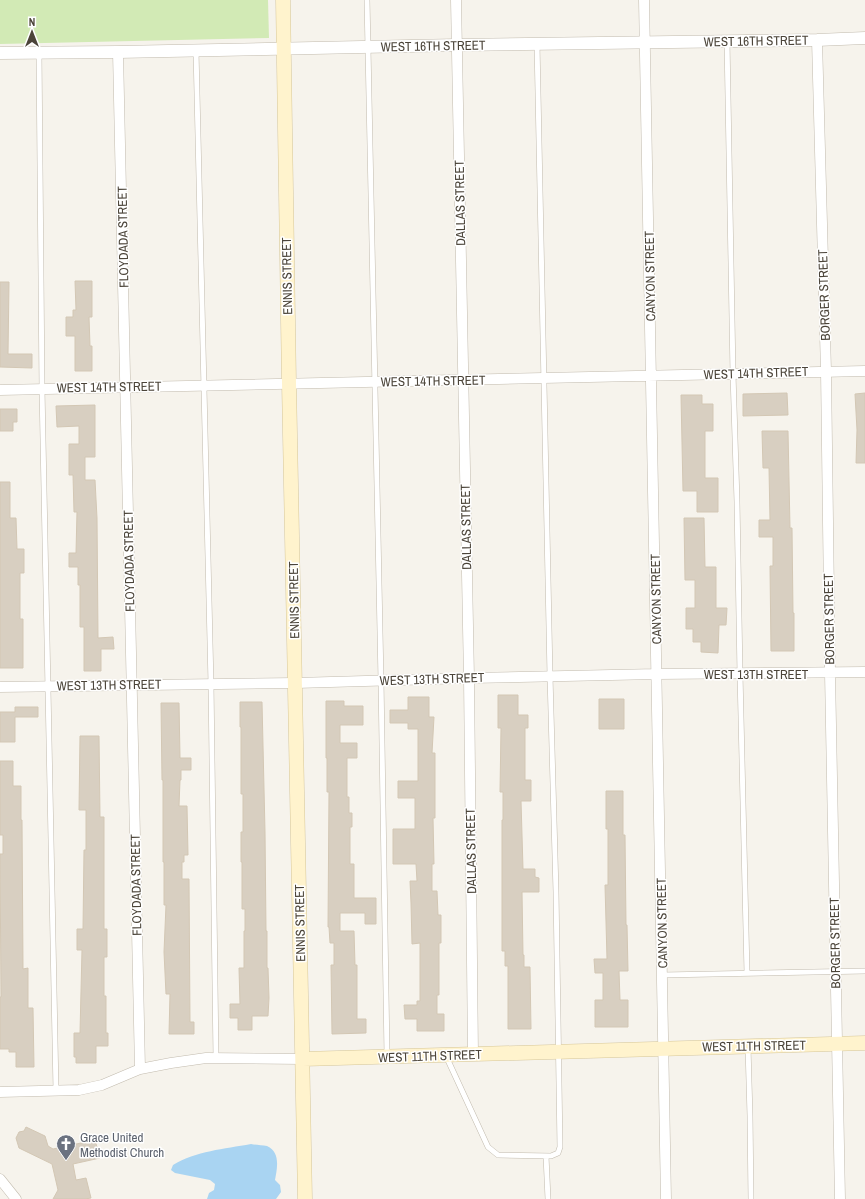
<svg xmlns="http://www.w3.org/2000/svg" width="865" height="1199" viewBox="0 0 865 1199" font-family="'Archivo Narrow',sans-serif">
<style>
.green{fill:#d2eab5}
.water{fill:#a9d4f2}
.building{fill:#d8cfc1;stroke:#d3c7b4}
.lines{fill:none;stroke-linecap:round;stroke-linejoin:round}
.service-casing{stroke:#c2bbae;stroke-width:6}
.minor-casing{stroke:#c2bbae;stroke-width:11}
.tertiary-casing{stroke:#c2bbae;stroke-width:13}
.secondary-casing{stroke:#d6c79b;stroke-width:15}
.service{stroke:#fff;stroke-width:5}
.minor{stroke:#fff;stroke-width:10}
.tertiary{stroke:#fff;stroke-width:12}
.secondary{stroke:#fff3cd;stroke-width:14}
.labels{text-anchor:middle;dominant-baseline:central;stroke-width:3;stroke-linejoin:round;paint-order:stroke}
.street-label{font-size:13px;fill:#4b4439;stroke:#fff}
.worship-label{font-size:13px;fill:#5b616d;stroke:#fff;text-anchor:start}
</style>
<rect width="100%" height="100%" fill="#f6f3ec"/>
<path class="green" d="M0,0H268L269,38L0,44Z"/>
<path class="water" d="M251,1144C256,1145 262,1145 267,1146C281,1152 277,1169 275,1180L280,1185L281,1192L276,1199H207L209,1193L214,1190L215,1184L210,1180L175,1173L171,1170L173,1165C196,1151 224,1149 251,1144Z"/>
<path class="building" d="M75,281H92V317H89L90,346H92V371H75V336H66V317H73V310H76Z
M0,282H9L8,354H32V368L0,367Z
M787,393L788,415L743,416V394Z
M865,393V463H856L857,430L855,394Z
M681,395H702V404H713V431H705V478H718V512H697V491H683Z
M95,405V457H85V480H95L97,518L98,638L113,637L114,649H101V671H84V627H80V585H78V567H69V553H76L77,512H74L73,475H69V444H79V426L57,427L56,406Z
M0,409H17V422H13V431H0Z
M762,431H788L790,528H792L793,613H794V651H771L770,566H773V537H759V520H770L769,468H763Z
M0,482H10V518H16L17,549H24V573H20V619H23V668H0Z
M684,518H704L705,567H716V608H727L726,625H719L718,653L701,652V642H693V629H686V608H695V580H685Z
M498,695H518V715H528V728H525V780H531V801H521L523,869H535V877L539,878V892H522L523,955H524V967H530L531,1029H508V966H505V951H502V820H503V792H500L501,728H498Z
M408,697H429V717H434L432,753H435V818H433L434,864H432V891H437L438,915H441V943H439V995H437V1014H444V1031H417V1019H405L404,1005H417V1001H420V943L412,944L411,903L410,881H417L416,864H393V829H415V798H398V781H418V729H408V723H390V710H408Z
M599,699H624V729H599Z
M326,701H344V706H363V725H340V743H357V758H347V797H349V813H352V827H350V864H354V898H376V924H365V913H340V931H354L355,965H357V1019H366V1033L332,1034L331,965H334V943H330L329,927H328L329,792H327V758H326Z
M240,702H262L265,832L266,931H267V968H268L269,998L268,1016H252V1030H238V1018H230V1004H240L239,968H244V931H245V909H242V862H241V832H243V794H241V727H240Z
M161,703H179L180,758H191V770H181V780H180L179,806H187L188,855H184V862H182V879H189L190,1022H194V1034H169L170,994H166L164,952L166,905H164V862H163V780H162Z
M15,707H38V717H15V742H0V712H15Z
M80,736H99L100,817H104V929H107V957H104V996H106V1033H108V1046H96V1063H76V1057H74V1033H80L82,950H77V929H83L84,850H86V810H79Z
M0,761H13V786H21V820H22L23,969L28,968V1008H33L34,1067H16V1052H9V1049H0V997H1L0,854H3V835H0Z
M606,791H623V835H625L626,925H627L628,971H619L620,1000H628V1027H595V1000H603V973H595L594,959H607L605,885H608V829H606Z
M26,1127L45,1136L48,1146L53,1149L95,1140L100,1158L73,1164L76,1180L86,1178L91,1198L85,1199H53L58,1190L52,1164L19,1148L16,1138L19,1132L24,1131Z"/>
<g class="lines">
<g class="service-casing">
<path id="service" d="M367,0L381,680L387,1055
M727,41L733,374L737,502L740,674L747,973
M196,51L211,684L216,1058
M39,53L42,389L56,1090
M663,975L865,971
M748,1047L750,1116L751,1199
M446,1056L488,1147L498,1155L551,1156L558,1153L560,1147L556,892L550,676L537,44
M546,1156L548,1199"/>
</g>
<g class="minor-casing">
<path id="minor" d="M456,0L469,678L473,1055
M644,0L666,1199
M817,40L826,371L830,673L840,1199
M118,52L140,1069
M0,390L865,371
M0,687L296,683L469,678L657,674L865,672
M0,1092L79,1090L102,1085L140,1069L171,1063L206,1058L303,1059
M0,1179L16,1199"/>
</g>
<g class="tertiary-casing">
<path id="tertiary" d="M0,53L118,52L457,45L817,40L865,38"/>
</g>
<g class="secondary-casing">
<path id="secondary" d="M283,0L289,383L305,1199
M303,1059L865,1043"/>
</g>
<use href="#service" class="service"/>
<use href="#minor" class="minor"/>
<use href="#tertiary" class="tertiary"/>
<use href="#secondary" class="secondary"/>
</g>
<defs>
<g id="church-pin" transform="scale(1)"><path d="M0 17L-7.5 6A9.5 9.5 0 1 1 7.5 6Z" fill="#6b7280" stroke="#fff"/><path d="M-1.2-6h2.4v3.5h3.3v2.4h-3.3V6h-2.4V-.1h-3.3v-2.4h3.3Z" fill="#fff"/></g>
</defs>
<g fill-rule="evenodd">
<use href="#church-pin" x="66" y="1144"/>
</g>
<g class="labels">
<g class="street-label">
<text transform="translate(756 41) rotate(-1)">WEST 16TH STREET</text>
<text transform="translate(433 46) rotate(-1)">WEST 16TH STREET</text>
<text transform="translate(460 203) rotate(-91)">DALLAS STREET</text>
<text transform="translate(123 237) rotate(-91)">FLOYDADA STREET</text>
<text transform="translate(287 276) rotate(-91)">ENNIS STREET</text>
<text transform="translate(650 276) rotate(-91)">CANYON STREET</text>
<text transform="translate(824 295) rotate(-92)">BORGER STREET</text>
<text transform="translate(756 373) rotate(-2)">WEST 14TH STREET</text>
<text transform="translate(433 381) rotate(-1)">WEST 14TH STREET</text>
<text transform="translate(109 387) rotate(-1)">WEST 14TH STREET</text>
<text transform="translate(466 527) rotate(-91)">DALLAS STREET</text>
<text transform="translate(129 561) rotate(-91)">FLOYDADA STREET</text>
<text transform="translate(656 599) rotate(-91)">CANYON STREET</text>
<text transform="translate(294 600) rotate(-91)">ENNIS STREET</text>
<text transform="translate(829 619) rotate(-91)">BORGER STREET</text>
<text x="756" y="674">WEST 13TH STREET</text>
<text transform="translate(432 679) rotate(-2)">WEST 13TH STREET</text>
<text transform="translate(109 685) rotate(-1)">WEST 13TH STREET</text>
<text transform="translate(471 851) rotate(-91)">DALLAS STREET</text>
<text transform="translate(136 885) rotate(-91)">FLOYDADA STREET</text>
<text transform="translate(300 923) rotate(-91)">ENNIS STREET</text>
<text transform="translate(662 923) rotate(-91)">CANYON STREET</text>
<text transform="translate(835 943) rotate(-91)">BORGER STREET</text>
<text transform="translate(754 1046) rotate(-1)">WEST 11TH STREET</text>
<text transform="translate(430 1056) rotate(-2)">WEST 11TH STREET</text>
</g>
<g class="worship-label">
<text x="80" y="1137">Grace United<tspan x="80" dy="15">Methodist Church</tspan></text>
</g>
</g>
<g transform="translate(32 32)" stroke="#ffffff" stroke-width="3" paint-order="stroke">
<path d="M0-3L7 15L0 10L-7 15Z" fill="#4b4439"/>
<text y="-6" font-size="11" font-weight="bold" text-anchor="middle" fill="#4b4439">N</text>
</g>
</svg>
